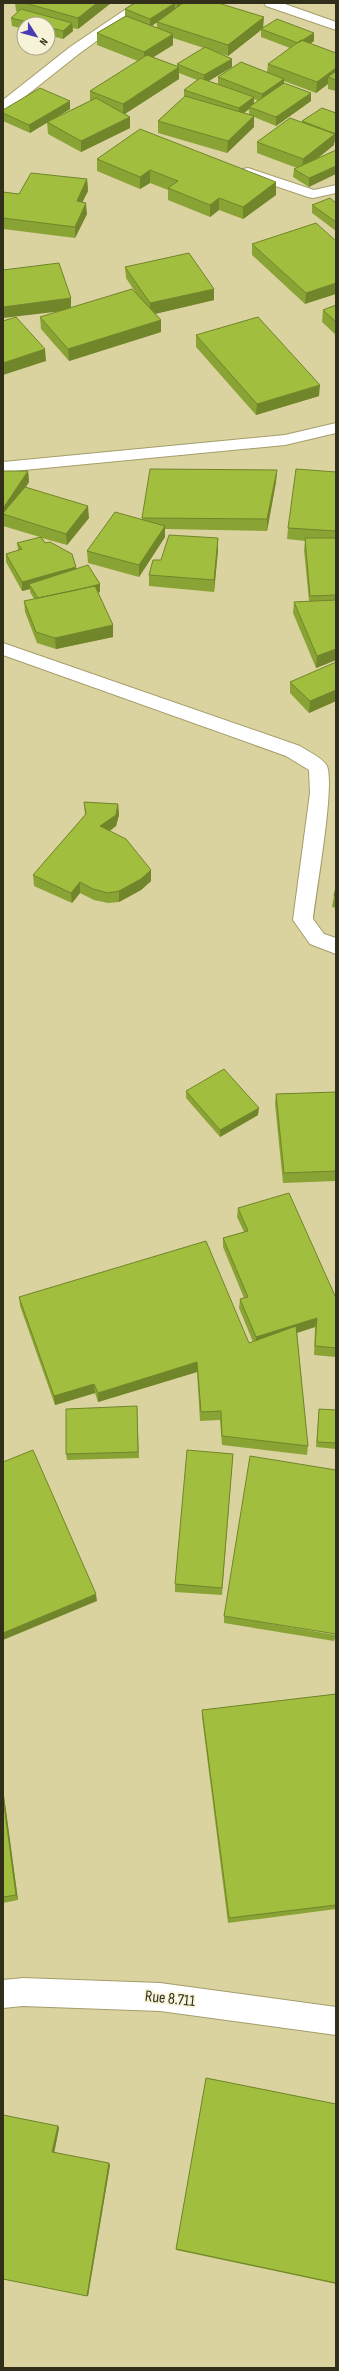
<svg xmlns="http://www.w3.org/2000/svg" width="339" height="2371" viewBox="0 0 339 2371" font-family="'Sofia Sans Condensed',sans-serif">
<style>
.lines{fill:none;stroke-linecap:round;stroke-linejoin:round}
.street-casing{stroke:#a49d6a;stroke-width:2}
.secondary-casing{stroke:#a49d6a;stroke-width:2}
.street{fill:#fff;fill-rule:evenodd}
.secondary{fill:#fff;fill-rule:evenodd}
.wall{fill:#8aa335;fill-rule:evenodd}
.shaded-wall{fill:#71852b}
.building{fill:#a1be3e;stroke:#71852b}
.labels{text-anchor:middle;dominant-baseline:central;stroke-width:3.5;stroke-linejoin:round;paint-order:stroke}
.near-street-label{font-size:16px;fill:#312e19;stroke:#f7f3d9}
</style>
<rect width="100%" height="100%" fill="#dbd39f"/>
<g class="lines">
<g class="street-casing">
<path id="street" d="M135,3H149L80,53L8,110L3,111V100L70,47Z
M248,168L314,190L336,185V193L313,198L308,197L243,175L241,172L243,169Z
M336,423V433L285,445L3,472V462L285,435Z
M3,643L300,746C307,751 323,758 327,766C335,786 316,891 313,919L324,934L336,938V954L310,944L293,920L310,793L309,770L286,756L3,655Z
M23,1978L160,1983L336,2007V2035L160,2011L23,2006L3,2008V1980Z"/>
</g>
<g class="secondary-casing">
<path id="secondary" d="M264,3H282L336,22V30L266,6Z"/>
</g>
<use href="#street" class="street"/>
<use href="#secondary" class="secondary"/>
</g>
<path class="wall" d="M15,3H111L78,29L72,28L73,31L63,39L48,35V24H24V29L12,26L11,18L18,12L16,11Z
M135,3H218L264,27L314,33V41L310,44L336,53V91L328,89V84L316,93L284,81V83L311,101L276,126L254,117V127L227,153L158,133V121L184,97V90L197,80L179,73V79L125,114L130,117V128L81,152L48,134L47,122L30,133L3,121V110L70,101V109L50,121L90,101V91L138,61L97,45V33L125,16V9ZM157,22V28L152,25ZM261,30V37L290,48L268,64L267,72L218,77V84L208,81L232,67V59L214,51L228,56ZM173,38L204,48L177,64V67L153,57L173,45ZM254,99L258,101L254,104ZM249,109V114L244,113Z
M336,113V143L334,142V145L317,159L309,187L293,177L294,169L297,168L257,153V142L302,122V121Z
M97,159L276,182V195L243,219L219,210L210,217L168,200V190L150,183L140,189L97,171Z
M87,179L88,191L82,202L87,214L75,238L3,229V192L19,194Z
M336,203V231L312,213V205Z
M336,241L305,304L252,255V244Z
M125,267L214,300L155,314L161,320V332L69,361L41,329L40,317L62,311L71,298V308L136,293L126,278Z
M336,305V335L322,322L323,310Z
M196,335L319,396L256,415L196,347Z
M277,470L276,482L267,531L165,529V537L139,577L88,563L87,551L142,519V518Z
M3,471H28L29,482L26,487L89,518L67,545L42,538L45,543L76,567V569L100,584V592L98,593L113,637L56,649L37,643L25,612L24,601L34,599L30,592V589L22,591L6,562V554L18,550L17,543L40,537L3,526Z
M336,472V660L316,668L293,613L294,602L309,601L304,550L305,541L287,539L288,528Z
M218,538V550L214,592L149,586V575Z
M290,682L336,701L309,713L290,693Z
M84,802L118,804L119,815L116,826L110,831L151,881L141,890L119,902L108,903L94,900L80,893L72,903L34,886L33,875L85,815Z
M336,887V908L332,907L334,896Z
M186,1091L258,1115L220,1137L186,1098Z
M336,1092V1181L283,1183L275,1104L276,1094Z
M238,1208L336,1298V1357L314,1355L315,1327L297,1333L308,1446L307,1455L222,1445L220,1420L200,1421L197,1372L98,1402L95,1393L55,1405L20,1306L19,1297L249,1343L253,1342L239,1308L240,1299L244,1298L223,1247V1238L244,1232L237,1217Z
M137,1406L139,1458L67,1460L66,1454Z
M319,1409L336,1410V1449L316,1447Z
M233,1454L222,1595L175,1592V1584Z
M224,1616L336,1635L334,1641L224,1623Z
M336,1694V1909L228,1923L202,1717V1710Z
M3,1789L18,1900L3,1903Z
M206,2078L336,2104V2284L176,2250Z
M3,2115L58,2126L59,2128L54,2152L110,2165L88,2296L3,2279Z"/>
<path class="shaded-wall" d="M97,3H111L78,29V18Z
M175,3V11L150,27V19Z
M177,3H184L177,9Z
M264,17L263,29H261V30L228,56V45Z
M72,23L73,31L63,39V31Z
M314,33V41L298,51V43Z
M173,34V45L144,63V52Z
M232,59V67L204,84V75Z
M179,67V79L123,115V104Z
M336,68V78L328,77V84L316,93L317,82Z
M284,79V87L261,102L262,94Z
M311,93V101L276,126V117Z
M254,97V105L249,107V109L239,117V108Z
M70,101V109L30,133L29,125Z
M254,116V127L227,153L228,141Z
M130,117V128L81,152V141Z
M335,134L334,145L302,170L303,159Z
M336,166V174L309,187V178Z
M150,170V183L140,189V177Z
M87,179L88,191L77,213V201Z
M276,182V195L243,219V207Z
M219,198V210L210,217V205Z
M86,203L87,214L75,238V227Z
M336,283V294L305,304L306,293Z
M214,289V300L150,315V303Z
M71,298V310L3,318V307Z
M161,320V332L69,361L68,349Z
M45,349L46,361L3,375V363Z
M320,385L319,396L256,415L257,404Z
M277,470L276,482L267,531V519Z
M28,471L29,482L7,515H4V507Z
M88,506L89,518L67,545L66,534Z
M165,526V537L139,577V565Z
M218,538V550L214,592V580Z
M76,567V575L29,584L30,589L22,591V582Z
M100,584V592L41,609L40,601Z
M113,625V637L56,649L55,638Z
M336,649V660L316,668L317,656Z
M336,690V701L309,713L310,701Z
M118,804L119,815L116,826L100,837V826Z
M151,870V881L141,890L119,902V891Z
M80,882V893L72,903L71,893Z
M259,1108L258,1115L220,1137V1130Z
M317,1318L315,1327L255,1346L256,1337Z
M197,1362V1372L98,1402V1393Z
M94,1384L95,1393L55,1405L54,1396Z
M96,1594L97,1601L3,1640V1633Z
M3,1789L18,1900L16,1895L3,1797Z
M58,2126L59,2128L54,2154L52,2152Z
M109,2163L110,2165L88,2296H87Z"/>
<path class="building" d="M25,3H97L78,18Z
M135,3H175L150,19L125,9Z
M183,3H218L264,17L228,45L157,22Z
M21,9L72,23L63,31L48,27V24H36L11,18Z
M126,16L173,34L144,52L97,33Z
M277,19L314,33L298,43L261,29Z
M301,40L336,53V68L317,82L268,64Z
M205,47L232,59L204,75L177,64Z
M147,55L179,67L123,104L90,91Z
M241,62L284,79L262,94L218,77Z
M336,71V80L328,77Z
M200,78L254,97L239,108L184,90Z
M284,83L311,93L276,117L249,107Z
M40,88L70,101L29,125L3,113V110Z
M185,96L254,116L228,141L158,121Z
M96,98L130,117L81,141L47,122Z
M322,108L336,113V134L302,121Z
M290,118L335,134L303,159L257,142Z
M140,129L276,182L243,207L219,198L210,205L168,188L178,181L150,170L140,177L97,159Z
M336,150V166L309,178L294,169Z
M31,173L87,179L77,201L86,203L75,227L3,218V192L19,194Z
M330,198L336,203V222L312,205Z
M316,223L336,241V283L306,293L252,244Z
M189,253L214,289L150,303L125,267Z
M59,263L71,298L3,307V270Z
M132,289L161,320L68,349L40,317Z
M336,305V322L323,310Z
M16,317L45,349L3,363V321Z
M258,317L320,385L257,404L196,335Z
M150,469L277,470L267,519L142,518Z
M296,469L336,472V531L288,528Z
M3,471H28L4,507H3Z
M25,487L88,506L66,534L3,514V513Z
M115,512L165,526L139,565L87,551Z
M169,535L218,538L214,580L149,575L153,560H161Z
M41,537L45,543L50,542L72,554L76,567L22,582L6,554L22,549L17,543Z
M305,538H336V595L310,596Z
M88,565L100,584L85,588L38,598L29,584Z
M95,586L113,625L55,638L36,632L24,601Z
M336,600V649L317,656L294,602Z
M336,662V690L310,701L290,682Z
M84,802L118,804L116,815L100,826L126,839L151,870L141,879L119,891L108,893L93,889L80,882L71,893L33,875L86,814Z
M336,887V896H334Z
M224,1069L259,1108L220,1130L186,1091Z
M336,1092V1171L284,1173L276,1094Z
M289,1193L336,1298V1348L315,1346L317,1318L256,1337L240,1299L248,1297L223,1238L248,1231L238,1208Z
M206,1241L249,1343L296,1326L308,1446L222,1436L221,1411L201,1412L197,1362L98,1393L94,1384L54,1396L19,1297Z
M137,1406L138,1452L66,1454V1409Z
M319,1409L336,1410V1443L317,1442Z
M33,1450L96,1594L3,1633V1462Z
M187,1450L233,1454L222,1588L175,1584Z
M250,1456L336,1470V1634L224,1616Z
M336,1694V1905L229,1918L202,1710Z
M3,1797L16,1895L3,1897Z
M206,2078L336,2104V2283L176,2249Z
M3,2115L58,2126L52,2152L109,2163L87,2296L3,2279Z"/>
<g class="labels">
<g class="near-street-label">
<text transform="translate(170 1999) rotate(6)">Rue 8.711</text>
</g>
</g>
<rect width="339" height="2371" fill="none" stroke="#312e19" stroke-width="8"/>
<g transform="translate(36 36) rotate(126)"><circle r="19" fill="#f7f3d9" stroke="#a8a48c"/>
<path d="M0-3L7 15L0 10L-7 15Z" fill="#4a3db4"/>
<text y="-6" font-size="11" font-weight="bold" text-anchor="middle" fill="#312e19">N</text>
</g>
</svg>
